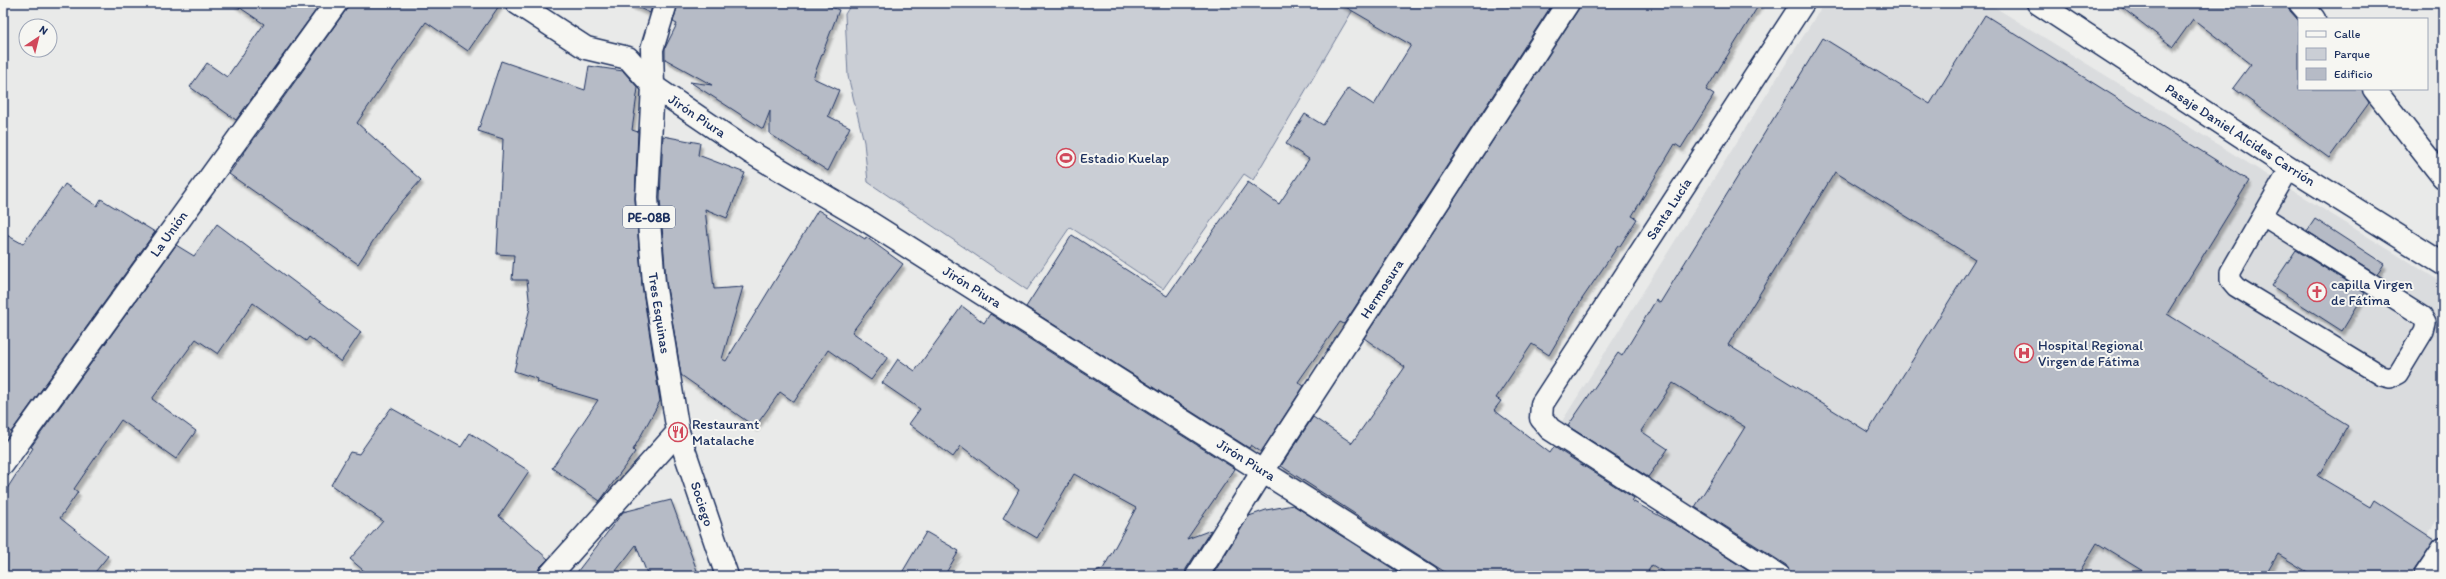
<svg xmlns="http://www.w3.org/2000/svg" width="2446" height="579" viewBox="0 0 2446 579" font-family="Itim,sans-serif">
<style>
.built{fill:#dadcde}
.green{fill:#caced5;stroke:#727e9a}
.building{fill:#b6bbc6;stroke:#1b2f5e;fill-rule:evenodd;filter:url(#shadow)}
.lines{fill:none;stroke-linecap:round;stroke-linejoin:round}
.service-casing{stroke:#1b2f5e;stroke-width:22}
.minor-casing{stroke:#1b2f5e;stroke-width:25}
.secondary-casing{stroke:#1b2f5e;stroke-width:25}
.trunk-casing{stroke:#1b2f5e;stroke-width:25}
.service{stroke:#f6f6f2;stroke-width:19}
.minor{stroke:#f6f6f2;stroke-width:22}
.secondary{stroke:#f6f6f2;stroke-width:22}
.trunk{stroke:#f6f6f2;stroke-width:22}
.labels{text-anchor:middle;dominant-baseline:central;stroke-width:4;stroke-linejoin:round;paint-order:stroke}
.shield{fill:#f6f6f2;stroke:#5d6b8a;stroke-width:1}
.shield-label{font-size:13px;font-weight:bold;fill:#1b2f5e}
.street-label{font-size:14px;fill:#1b2f5e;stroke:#f6f6f2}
.poi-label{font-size:14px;fill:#1b2f5e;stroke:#f6f6f2;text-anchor:start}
</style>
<defs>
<filter id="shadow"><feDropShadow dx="2.5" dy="4.5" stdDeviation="1" flood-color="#0004"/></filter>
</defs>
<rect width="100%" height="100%" fill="#e9eae9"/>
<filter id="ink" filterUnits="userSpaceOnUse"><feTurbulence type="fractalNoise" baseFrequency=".025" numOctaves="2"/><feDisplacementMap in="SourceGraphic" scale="8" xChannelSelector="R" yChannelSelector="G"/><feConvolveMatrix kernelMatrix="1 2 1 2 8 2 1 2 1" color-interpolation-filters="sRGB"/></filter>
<g filter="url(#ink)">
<path class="built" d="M1824,3H1988L2443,283V510L2402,576H1804L1561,423Z"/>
<path class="green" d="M852,3H1357L1253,180L1244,174L1163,289L1070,227L1027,290L868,182L864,142L848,76L845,14Z"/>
<path class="building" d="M233,3H321L236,120L190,87L207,63L227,77L264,24Z
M348,3H501L468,51L426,22L357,123L421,180L390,215L358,264L229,174L346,10Z
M628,3H653L650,13Z
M678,3H821L839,10L813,78L839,90L828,116L850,127L828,171L770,134V111L763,129L690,82L712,85L665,59V48L677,24L673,22Z
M1339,3H1553L1344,324L1340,322L1298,382L1304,386L1261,452L1251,445L1249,448L1026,307L1072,235L1167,296L1248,182L1279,204L1309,159L1286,144L1305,114L1323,125L1348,88L1374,105L1411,45Z
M1580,3H1760L1706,90L1714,95L1681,148L1675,144L1632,216L1637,219L1620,246H1618L1582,299L1549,355L1532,344L1496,398L1501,401L1494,410L1550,453L1554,447L1634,498L1632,501L1682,528L1756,576H1670L1652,565L1645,576H1451L1281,466L1313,417L1352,443L1405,367L1364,338L1578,10Z
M2116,3H2288L2290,11L2299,21V89H2362L2369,103L2329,158L2233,88L2251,64L2193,19L2173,47Z
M1985,15L2249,181L2167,314L2348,426L2318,476L2370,507L2374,500L2435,540L2415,569L2413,576H2314L2278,554L2265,576H2151L2097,543L2077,576H1791L1786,565L1695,507L1745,427L1673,383L1641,431L1668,449L1648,477L1568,426L1618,353L1622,356L1656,300L1660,303L1823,38L1930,104ZM1835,172L1975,259L1868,432L1728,345Z
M501,61L585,90L589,66L623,71L638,88L632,130L638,132L635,199L642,285L660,401L633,450L635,452L600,501L552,468L598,400L537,382L538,379L514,371L530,308L527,280H512L514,255L497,254L503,139L478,131Z
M663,136L700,143L698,155L745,173L727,218L705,209L714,289L743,287L722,359L726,361L818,210L865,239L866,237L903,264L852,332L888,357L871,380L828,350L794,402L780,392L755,427L681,375L666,281L660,198Z
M65,184L97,206L101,199L155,232L11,432L3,426V233L23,244Z
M2315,219L2384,264L2377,275L2307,231Z
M217,224L361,332L341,362L309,337L306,341L253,303L218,354L196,339L152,399L196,431L176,459L121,420L74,489L78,492L60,518L108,556L92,576H3V495L33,448L31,447L176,245L194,256Z
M2296,250L2365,293L2342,331L2272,286Z
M962,306L984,323L990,314L1235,469L1187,539L1211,530L1186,569L1185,576H1095L1094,573L1103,569L1136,508L1074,474L1037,538L1003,518L1019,490L961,446L953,457L909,424L920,409L882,383L898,359L915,371Z
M391,408L461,447L470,433L529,471L499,516L548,559L539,568L537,576H370L350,559L383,521L331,485L350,452L359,454Z
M671,500L699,576H648L636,545L612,576H574L623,512Z
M1293,505L1398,572L1396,576H1212L1249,516L1266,510Z
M926,532L959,551L944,576H900Z"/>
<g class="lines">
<g class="service-casing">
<path id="service" d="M2263,216L2422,316L2426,323L2424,331L2398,374L2390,378L2382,376L2236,287L2230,280V272L2290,168"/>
</g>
<g class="minor-casing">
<path id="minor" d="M517,3L586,48L628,58L653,86L750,152L864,219L1428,576
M2038,3L2290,168L2443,264
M678,432L727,576
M3,464L336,3
M1197,576L1263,471L1568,3
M1779,576L1550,429L1541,418L1542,404L1803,3
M2425,576L2443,549"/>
</g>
<g class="secondary-casing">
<path id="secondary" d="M2300,3L2314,19
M2374,89L2443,177"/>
</g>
<g class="trunk-casing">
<path id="trunk" d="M549,576L678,432L654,283L647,198L653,86L652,49L666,3"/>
</g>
<use href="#service" class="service"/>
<use href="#minor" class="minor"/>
<use href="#secondary" class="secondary"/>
<use href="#trunk" class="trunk"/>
</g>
</g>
<defs>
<g id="stadium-ring" transform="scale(1)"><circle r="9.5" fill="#f6f6f2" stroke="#d1495b" stroke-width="1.5"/><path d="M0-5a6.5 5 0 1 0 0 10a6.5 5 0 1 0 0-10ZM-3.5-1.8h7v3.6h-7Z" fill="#d1495b"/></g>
<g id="church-ring" transform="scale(1)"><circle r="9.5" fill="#f6f6f2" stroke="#d1495b" stroke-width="1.5"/><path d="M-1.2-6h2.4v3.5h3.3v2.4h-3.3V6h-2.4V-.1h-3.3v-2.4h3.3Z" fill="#d1495b"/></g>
<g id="hospital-ring" transform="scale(1)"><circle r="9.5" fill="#f6f6f2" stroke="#d1495b" stroke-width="1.5"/><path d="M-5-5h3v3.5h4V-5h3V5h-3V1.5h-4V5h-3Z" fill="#d1495b"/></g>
<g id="restaurant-ring" transform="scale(1)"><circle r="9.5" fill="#f6f6f2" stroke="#d1495b" stroke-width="1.5"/><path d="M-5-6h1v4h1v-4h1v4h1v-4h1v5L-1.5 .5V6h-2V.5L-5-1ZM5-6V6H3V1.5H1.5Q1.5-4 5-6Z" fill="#d1495b"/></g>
</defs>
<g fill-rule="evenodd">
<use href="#stadium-ring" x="1066" y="158"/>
<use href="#church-ring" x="2317" y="292"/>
<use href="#hospital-ring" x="2024" y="353"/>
<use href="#restaurant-ring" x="678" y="432"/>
</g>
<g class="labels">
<rect class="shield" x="623" y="206" width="52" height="22" rx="3"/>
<g class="shield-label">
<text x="649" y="217">PE-08B</text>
</g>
<g class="street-label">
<text transform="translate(697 116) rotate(34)">Jirón Piura</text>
<text transform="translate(2240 135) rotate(33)">Pasaje Daniel Alcides Carrión</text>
<text transform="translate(1669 209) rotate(-57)">Santa Lucía</text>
<text transform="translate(169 234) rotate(-54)">La Unión</text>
<text transform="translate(972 287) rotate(32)">Jirón Piura</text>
<text transform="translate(1382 289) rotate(-57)">Hermosura</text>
<text transform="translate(659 313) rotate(81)">Tres Esquinas</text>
<text transform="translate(1246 460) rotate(32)">Jirón Piura</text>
<text transform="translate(702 504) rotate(72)">Sociego</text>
</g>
<g class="poi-label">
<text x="1080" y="158">Estadio Kuelap</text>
<text x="2331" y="284">capilla Virgen<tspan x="2331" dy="16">de Fátima</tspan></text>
<text x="2038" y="345">Hospital Regional<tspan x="2038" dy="16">Virgen de Fátima</tspan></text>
<text x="692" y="424">Restaurant<tspan x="692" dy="16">Matalache</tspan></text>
</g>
</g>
<rect width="2446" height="579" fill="none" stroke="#f6f6f2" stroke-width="16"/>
<rect x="8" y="8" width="2430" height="563" fill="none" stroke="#1b2f5e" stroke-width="1.5" filter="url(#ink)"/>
<rect x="2298" y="18" width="130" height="72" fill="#f6f6f2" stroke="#9ea6b7"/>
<rect x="2306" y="31" width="20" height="6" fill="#f6f6f2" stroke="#9ea6b7"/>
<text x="2334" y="38" font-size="12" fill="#1b2f5e">Calle</text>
<rect x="2306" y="48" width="20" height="12" fill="#caced5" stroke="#9ea6b7"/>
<text x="2334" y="58" font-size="12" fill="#1b2f5e">Parque</text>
<rect x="2306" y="68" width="20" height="12" fill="#b6bbc6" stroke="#9ea6b7"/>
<text x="2334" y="78" font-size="12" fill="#1b2f5e">Edificio</text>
<g transform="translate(38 38) rotate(35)"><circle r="19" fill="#f6f6f2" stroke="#9ea6b7"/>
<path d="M0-3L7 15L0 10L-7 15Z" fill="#d1495b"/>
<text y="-6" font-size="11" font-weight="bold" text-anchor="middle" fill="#1b2f5e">N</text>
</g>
</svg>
